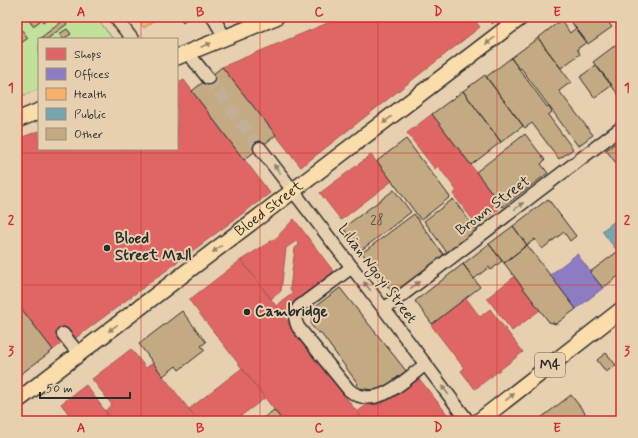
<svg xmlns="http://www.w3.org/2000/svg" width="638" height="438" viewBox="0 0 638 438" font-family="Mynerve,sans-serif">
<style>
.green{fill:#c1e099;stroke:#768662}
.shops{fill:#e06666;stroke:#aa5454}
.offices{fill:#8e7cc3;stroke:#706495}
.health{fill:#f6b26b;stroke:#b98a58}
.public{fill:#76a5af;stroke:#608087}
.building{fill:#c4aa83;stroke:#2b2b2b}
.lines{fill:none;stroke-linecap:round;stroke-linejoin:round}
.minor-tunnel{stroke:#c1af95;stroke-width:12;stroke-dasharray:12 6;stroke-linecap:butt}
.minor-casing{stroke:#2b2b2b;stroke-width:15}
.major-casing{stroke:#2b2b2b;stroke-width:18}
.minor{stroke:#e6d0b0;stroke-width:12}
.major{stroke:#faddab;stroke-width:15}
.oneway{fill:#92846b}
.oneway2{fill:#887e6e}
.grid{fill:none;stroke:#d62828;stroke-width:1;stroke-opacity:0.55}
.poi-dot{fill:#2b2b2b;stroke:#e6d0b0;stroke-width:1.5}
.labels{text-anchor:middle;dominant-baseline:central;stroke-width:4;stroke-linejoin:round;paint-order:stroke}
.number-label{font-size:13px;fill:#514b41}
.shield{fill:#e6d0b0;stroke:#635c53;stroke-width:1}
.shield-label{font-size:14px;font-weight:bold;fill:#2b2b2b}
.street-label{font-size:15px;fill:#2b2b2b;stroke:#e6d0b0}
.poi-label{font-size:15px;font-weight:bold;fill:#2b2b2b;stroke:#e6d0b0;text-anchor:start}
.neatline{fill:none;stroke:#d62828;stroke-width:1.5}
.grid-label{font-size:13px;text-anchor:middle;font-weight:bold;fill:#d62828}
</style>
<rect width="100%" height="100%" fill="#e6d0b0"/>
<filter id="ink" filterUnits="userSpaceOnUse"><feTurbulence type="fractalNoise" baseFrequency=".025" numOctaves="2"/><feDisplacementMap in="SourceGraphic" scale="8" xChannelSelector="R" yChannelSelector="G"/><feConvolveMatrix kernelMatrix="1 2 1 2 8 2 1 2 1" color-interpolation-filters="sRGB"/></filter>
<g filter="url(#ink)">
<path class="green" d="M17,17H96L113,39H39V89L17,98Z"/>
<path class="shops" d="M342,17H472L480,27L301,167L222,67Z
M487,17H502L492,24Z
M184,80L270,193L73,340L64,327L56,333L63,342L53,350L17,303V139L39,131V149H177V83Z
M432,114L502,206L477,225L453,194L457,191L438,166L435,169L407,133Z
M371,155L392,181L341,220L320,193Z
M294,219L337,276L284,316L276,306L293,293L290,289L295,248L299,245L296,241L286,248L281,291L271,299L241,260L276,238Z
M241,260L364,421H283L189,300Z
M514,277L540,310L512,331L487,298Z
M466,298L480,317L490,309L523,352L475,389L461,371L464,368L431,325Z
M131,349L146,368L153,363L198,421H113L105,411L112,405L92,379Z
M242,368L265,398L234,421H198L189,409Z
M417,376L451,419L449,421H364L357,412L374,399L379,405Z
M86,385L105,411L113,421H74L61,404Z"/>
<path class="offices" d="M577,254L603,288L576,309L550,275Z"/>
<path class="health" d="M136,17H160L144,28Z"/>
<path class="public" d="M621,216V256L602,231Z"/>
<path class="building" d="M31,17H37L40,21L33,26L28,19Z
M39,17H49L43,22Z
M179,17H189L183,22Z
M579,17H604L612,27L588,44L572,23Z
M64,20L67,24L47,39H39Z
M561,20L570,33L576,28L587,42L577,49L580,54L561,68L538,38Z
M17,24L28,38L17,46Z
M67,29L71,34L63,39L59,34Z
M538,38L571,82L559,91L593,135L578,146L521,68L519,69L511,58Z
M621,41V98L593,62Z
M511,58L547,107L548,106L552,112L548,115L573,149L559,159L532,123L525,128L486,77Z
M596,65L612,85L595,98L580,77Z
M222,67L276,135L244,160L192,91Z
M485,75L523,126L501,142L463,91Z
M463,91L501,142L471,165L432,114Z
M525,134L545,160L541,164L548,173L503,207L476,172Z
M406,139L450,197L421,220L377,161Z
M621,139V165L619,167L606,150Z
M394,190L411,212L360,251L343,228Z
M453,199L477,231L448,254L424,221Z
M548,199L576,236L570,241L564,232L542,249L535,239L527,245L513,226Z
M414,214L446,258L395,296L362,253Z
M513,226L527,245L504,263L489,244Z
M489,244L502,261L491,270L489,267L474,279L463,264Z
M527,245L576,309L556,324L549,322L504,263Z
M617,252L621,256V274L603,288L590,272Z
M463,264L480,287L432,324L415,301Z
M340,288L407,372L387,392L359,388L357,385L358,384L320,332L318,333L311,325L313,308Z
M17,303L53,350L17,377Z
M182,311L206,342L201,346L205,350L179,370L176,366L163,376L139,344Z
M606,353L616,365L606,372L597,360Z
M571,395L591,421H537Z
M274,410L283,421H259Z"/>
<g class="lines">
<path class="minor-tunnel" d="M208,78L260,148"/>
<g class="minor-casing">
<path id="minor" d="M115,17L132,39
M213,17L225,38
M188,53L208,78
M260,148L384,309L468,421
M352,267L300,306C294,313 294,318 298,327L349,390C376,412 404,380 426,364
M384,309L621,128
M63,334L79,354"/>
</g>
<g class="major-casing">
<g id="major">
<path d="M177,57L276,17"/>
<path d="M17,120L39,111"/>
<path id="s1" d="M17,401L521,17"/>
<path d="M479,421L621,310"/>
</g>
</g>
<use href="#minor" class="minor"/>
<use href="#major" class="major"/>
</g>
<defs><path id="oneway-solid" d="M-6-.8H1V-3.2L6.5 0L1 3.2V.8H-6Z"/></defs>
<g class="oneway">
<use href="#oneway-solid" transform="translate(490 41) rotate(142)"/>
<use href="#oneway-solid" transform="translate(206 45) rotate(-23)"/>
<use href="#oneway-solid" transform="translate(387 120) rotate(143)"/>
<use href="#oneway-solid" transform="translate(217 249) rotate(143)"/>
<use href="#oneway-solid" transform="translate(113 328) rotate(143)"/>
<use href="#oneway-solid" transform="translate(510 397) rotate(-38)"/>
</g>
<g class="oneway2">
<use href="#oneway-solid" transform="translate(277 169) rotate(-127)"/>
<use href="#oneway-solid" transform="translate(519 206) rotate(-37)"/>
<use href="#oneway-solid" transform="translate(415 285) rotate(-37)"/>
<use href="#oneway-solid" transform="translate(367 286) rotate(-128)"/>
<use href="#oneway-solid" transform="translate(445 390) rotate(-127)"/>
</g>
</g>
<path class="grid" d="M141,17V39M260,17V421M378,17V421M497,17V421M141,149V421M17,153H621M17,285H621"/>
<g class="poi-dot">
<circle cx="107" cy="248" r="4"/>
<circle cx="247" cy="312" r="4"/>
</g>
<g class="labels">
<g class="number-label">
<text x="377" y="220">28</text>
</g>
<rect class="shield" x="535" y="353" width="30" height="24" rx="3"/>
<g class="shield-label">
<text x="550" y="365">M4</text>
</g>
<g class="street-label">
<text transform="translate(493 206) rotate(-37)">Brown Street</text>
<text stroke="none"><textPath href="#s1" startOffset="317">Bloed Street</textPath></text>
<text transform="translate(377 274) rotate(53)">Lilian Ngoyi Street</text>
</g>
<g class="poi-label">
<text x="115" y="239">Bloed<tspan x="115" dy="17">Street Mall</tspan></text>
<text x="255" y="312">Cambridge</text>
</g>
</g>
<rect width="638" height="438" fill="none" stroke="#e6d0b0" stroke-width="44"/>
<rect x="38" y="38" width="140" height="112" fill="#e6d0b0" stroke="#9b8e7b"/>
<rect x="46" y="48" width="20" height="12" fill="#e06666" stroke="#9b8e7b"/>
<text x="74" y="58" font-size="12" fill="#2b2b2b">Shops</text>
<rect x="46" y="68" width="20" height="12" fill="#8e7cc3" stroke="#9b8e7b"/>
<text x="74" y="78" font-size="12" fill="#2b2b2b">Offices</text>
<rect x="46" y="88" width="20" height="12" fill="#f6b26b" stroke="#9b8e7b"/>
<text x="74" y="98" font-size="12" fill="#2b2b2b">Health</text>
<rect x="46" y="108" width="20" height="12" fill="#76a5af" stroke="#9b8e7b"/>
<text x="74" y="118" font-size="12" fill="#2b2b2b">Public</text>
<rect x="46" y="128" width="20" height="12" fill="#c4aa83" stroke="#9b8e7b"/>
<text x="74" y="138" font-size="12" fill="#2b2b2b">Other</text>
<path d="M40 392v6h90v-6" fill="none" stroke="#2b2b2b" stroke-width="2"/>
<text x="46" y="392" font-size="12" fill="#2b2b2b" stroke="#e6d0b0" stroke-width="3" paint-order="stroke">50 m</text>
<rect x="22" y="22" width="594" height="394" class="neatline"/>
<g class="grid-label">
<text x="81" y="16">A</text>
<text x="200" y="16">B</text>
<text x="319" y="16">C</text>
<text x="438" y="16">D</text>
<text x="557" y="16">E</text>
<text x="11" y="92">1</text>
<text x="627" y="92">1</text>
<text x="11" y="224">2</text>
<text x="627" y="224">2</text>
<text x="11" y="355">3</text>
<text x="627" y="355">3</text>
<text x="81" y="432">A</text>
<text x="200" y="432">B</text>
<text x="319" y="432">C</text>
<text x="438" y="432">D</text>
<text x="557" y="432">E</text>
</g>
</svg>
